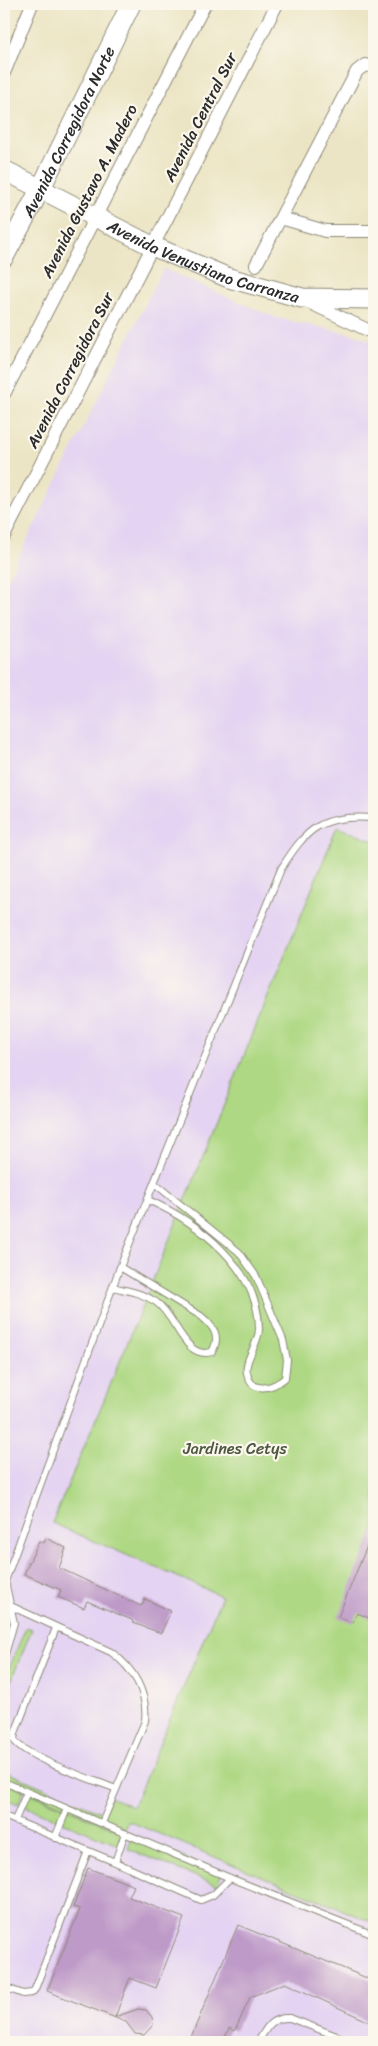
<svg xmlns="http://www.w3.org/2000/svg" width="378" height="2046" viewBox="0 0 378 2046" font-family="Sriracha,sans-serif">
<style>
.built{fill:#e4d3f2}
.green{fill:#aed883;stroke:#6c8257}
.building{fill:#be9ac8}
.lines{fill:none;stroke-linecap:round;stroke-linejoin:round}
.lane-casing{stroke:#8c8878;stroke-width:8}
.street-casing{stroke:#8c8878;stroke-width:14}
.secondary-casing{stroke:#8c8878;stroke-width:21}
.lane{stroke:#fff;stroke-width:6}
.street{stroke:#fff;stroke-width:12}
.secondary{stroke:#fff;stroke-width:19}
.labels{text-anchor:middle;dominant-baseline:central;stroke-width:4.5;stroke-linejoin:round;paint-order:stroke}
.street-label{font-size:16px;fill:#2b2b2b;stroke:#fbf7ec}
.park-label{font-size:16px;fill:#4c5641;stroke:#fbf7ec}
</style>
<rect width="100%" height="100%" fill="#fbf7ec"/>
<filter id="ink" filterUnits="userSpaceOnUse"><feTurbulence type="fractalNoise" baseFrequency=".02" numOctaves="2"/><feDisplacementMap in="SourceGraphic" scale="10" xChannelSelector="R" yChannelSelector="G"/><feConvolveMatrix kernelMatrix="1 2 1 2 8 2 1 2 1" color-interpolation-filters="sRGB"/></filter>
<filter id="wash" filterUnits="userSpaceOnUse"><feTurbulence type="fractalNoise" baseFrequency=".0096" numOctaves="4" result="noise"/><feDisplacementMap in="SourceGraphic" scale="20" xChannelSelector="R" yChannelSelector="G"/><feGaussianBlur stdDeviation="1.12" result="paint"/><feColorMatrix in="noise" values="0 0 0 0 0 0 0 0 0 0 0 0 0 0 0 0 0 1.4 0 .05"/><feComposite in="paint" operator="in"/></filter>
<g filter="url(#wash)">
<rect width="100%" height="100%" fill="#ece5c5"/>
<path class="built" d="M163,269L276,318L356,335L374,342V2042L4,2041V586Z"/>
<path class="green" d="M337,827L374,841V1923L128,1821L124,1831L4,1781V1771L103,1813L110,1797L133,1807L222,1596L52,1523L109,1388Z
M26,1627L32,1629L4,1698V1680Z
M4,1781L24,1791L18,1804L4,1798Z
M27,1792L125,1833L120,1846L22,1805Z
M132,1836L222,1874L217,1885L128,1849Z"/>
<g id="blocks">
<path class="building" d="M374,1529V1620L357,1613L353,1623L338,1617Z
M46,1538L66,1548L59,1568L141,1606L145,1599L171,1611L161,1633L133,1623L132,1620L87,1601L84,1608L58,1597L61,1590L24,1574L39,1541L44,1543Z
M88,1868L134,1886L129,1897L184,1918L156,1988L130,1978L115,2017L138,2009L146,2010L152,2017L153,2025L144,2035L135,2034L126,2022L47,1991L80,1909L73,1907Z
M238,1925L374,1981V2024L285,1983L250,1997L235,2031L229,2028L223,2042H189Z"/>
</g>
</g>
<g filter="url(#ink)">
<use href="#blocks" fill-opacity="0" stroke="#8c8878" stroke-width="1"/>
<g class="lines">
<g class="lane-casing">
<path id="lane" d="M148,1200C198,1222 259,1269 259,1329C259,1344 244,1359 247,1373C251,1395 273,1388 285,1378L287,1360L283,1340L256,1276L239,1252L154,1183
M113,1287C128,1291 143,1293 156,1302C177,1317 184,1360 212,1352C221,1336 214,1327 201,1316L120,1267
M4,1584L120,1267L281,869C307,827 323,814 374,818
M4,1603L111,1652C133,1668 148,1692 145,1721L102,1823
M56,1628L15,1733L14,1740C26,1758 94,1780 116,1789
M4,1658L14,1623L5,1581
M4,1782L230,1878L374,1935
M4,1816L115,1862L201,1900L213,1895L230,1878
M15,1820L27,1792
M55,1838L67,1809
M115,1862L125,1833
M4,1987L23,1994L32,1993L35,1989L88,1851
M258,2042C267,2027 271,2017 290,2018L352,2042"/>
</g>
<g class="street-casing">
<path id="street" d="M4,73L32,4
M281,218L325,231H374
M256,265L357,71L365,65L374,67
M306,301L374,333
M4,394L205,4
M4,536L277,4"/>
</g>
<g class="secondary-casing">
<g id="secondary">
<path id="s1" d="M4,170L152,246L229,278L302,298L374,299"/>
<path id="s2" d="M4,257L41,188L131,4"/>
</g>
</g>
<use href="#lane" class="lane"/>
<use href="#street" class="street"/>
<use href="#secondary" class="secondary"/>
</g>
</g>
<g class="labels">
<g class="street-label">
<text transform="translate(200 117) rotate(-63)">Avenida Central Sur</text>
<text stroke="none"><textPath href="#s2" startOffset="141">Avenida Corregidora Norte</textPath></text>
<text transform="translate(89 191) rotate(-63)">Avenida Gustavo A. Madero</text>
<text stroke="none"><textPath href="#s1" startOffset="220">Avenida Venustiano Carranza</textPath></text>
<text transform="translate(70 370) rotate(-63)">Avenida Corregidora Sur</text>
</g>
<g class="park-label">
<text x="235" y="1448">Jardines Cetys</text>
</g>
</g>
<rect width="378" height="2046" fill="none" stroke="#fbf7ec" stroke-width="20"/>
</svg>
